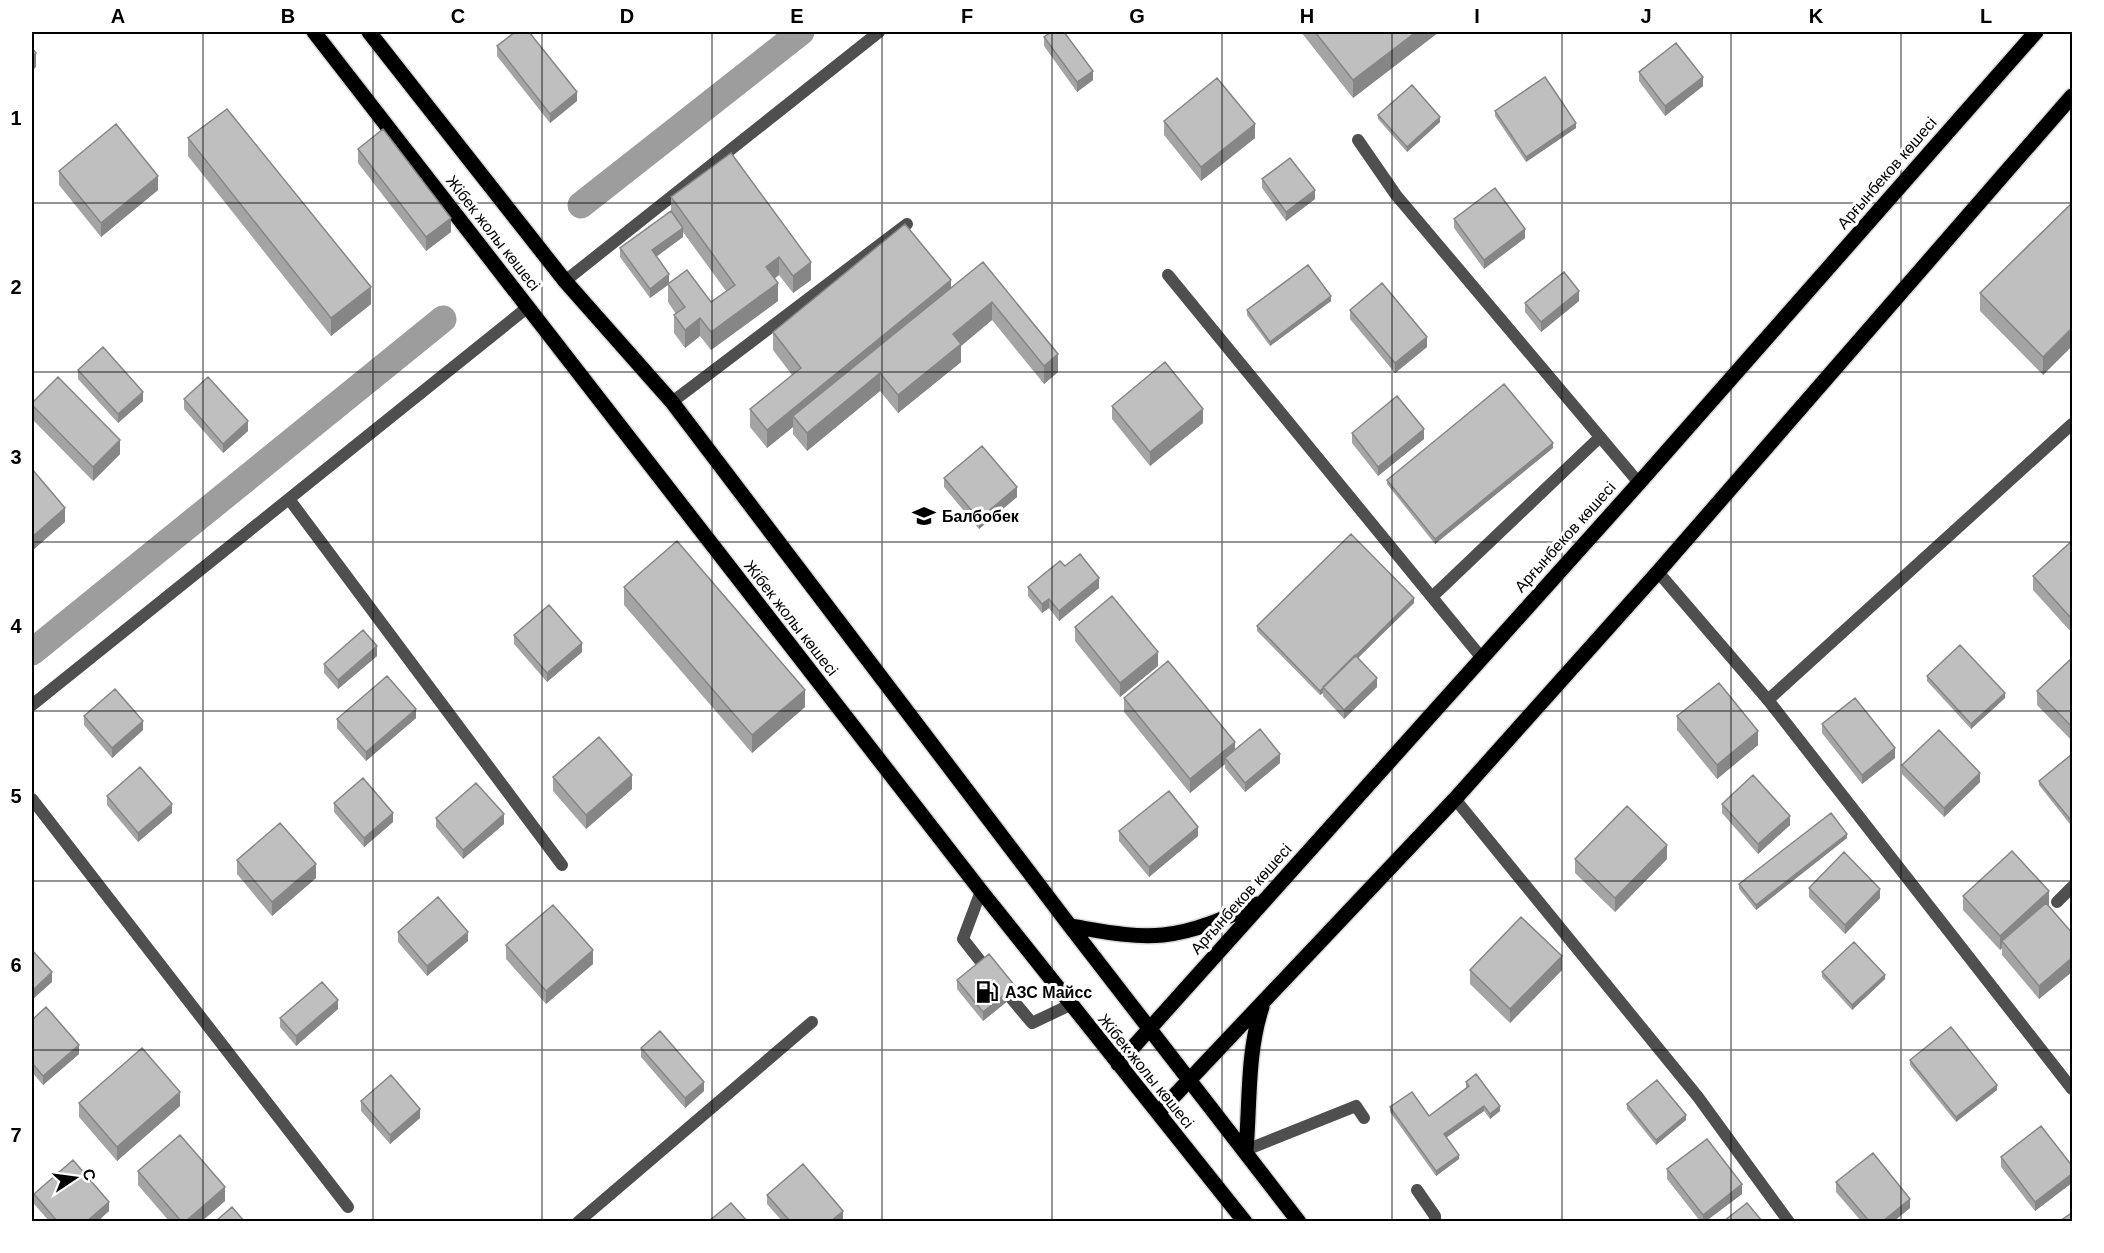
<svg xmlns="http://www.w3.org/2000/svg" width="2104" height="1253" viewBox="0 0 2104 1253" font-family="Arial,sans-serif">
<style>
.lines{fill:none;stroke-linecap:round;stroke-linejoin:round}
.canal{stroke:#9d9d9d;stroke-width:27}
.primary-casing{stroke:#dbdbdb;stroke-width:18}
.service{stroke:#4f4f4f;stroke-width:12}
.minor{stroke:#4f4f4f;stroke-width:12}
.primary{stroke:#000;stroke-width:15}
.wall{fill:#a4a4a4;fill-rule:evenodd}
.shaded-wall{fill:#868686}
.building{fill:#bfbfbf;stroke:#868686;stroke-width:1.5}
.grid{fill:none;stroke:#000;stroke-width:1.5;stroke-opacity:0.55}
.labels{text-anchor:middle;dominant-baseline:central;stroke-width:6;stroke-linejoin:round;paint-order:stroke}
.street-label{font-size:16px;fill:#000;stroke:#fff}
.poi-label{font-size:16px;font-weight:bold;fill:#000;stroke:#fff;text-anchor:start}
.neatline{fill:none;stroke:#000;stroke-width:2}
.grid-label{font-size:20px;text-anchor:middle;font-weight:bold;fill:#000}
</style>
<rect width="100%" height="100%" fill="#fff"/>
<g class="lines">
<path class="canal" d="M581,205L801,32
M32,652L443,319"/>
<g class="primary-casing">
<path id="primary" d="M314,32L981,891L1245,1222
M369,32L565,281L672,402L1070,926L1299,1222
M1070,926C1101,931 1132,938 1163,935C1195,932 1228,917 1257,904
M1118,1064L1639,483L2036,32
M1158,1113L1455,799L1658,572L2072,96
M1246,1150C1250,1103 1247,1052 1262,1007"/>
</g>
<path class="service" d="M672,402L907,224
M1432,597L1600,437
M1768,700L2072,1089
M981,891L963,939L985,967
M1011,998L1032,1023L1070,1005
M1246,1150L1356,1106L1364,1118
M1417,1190L1435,1216V1222"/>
<path class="minor" d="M1358,140L1396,195L1639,483
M1168,275L1481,657
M565,281L879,32
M289,499L562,865
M1658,572L1768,700L2072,424
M32,705L528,307
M32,799L348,1207
M1455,799L1698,1097L1789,1222
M2057,902L2072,887
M578,1222L812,1022"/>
<use href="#primary" class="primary"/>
</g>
<path class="wall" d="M1301,32H1439L1353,98Z
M1044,37L1093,80L1077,92L1044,46Z
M497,46L577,101L550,123L497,56Z
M1639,72L1703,86L1665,116L1639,81Z
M1495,111L1576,128L1526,162L1495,116Z
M1378,115L1440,122L1407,152L1378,119Z
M1164,121L1255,138L1201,181L1164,135Z
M188,138L371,304L331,336L188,156Z
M358,149L451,232L426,251L358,163Z
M731,153L811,280L793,293L779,275L775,278L778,301L711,350L700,336L685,348L674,333V315L676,314L668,302V285L650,298L620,257V248L671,212V197ZM683,232L726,291L711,302L669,283L656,256L683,237Z
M59,171L158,190L101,237L59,185Z
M1262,179L1315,199L1286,221L1262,188Z
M2073,202V345L2043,375L1980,311V293Z
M1454,219L1525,238L1484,269L1454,228Z
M983,262L1058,372L1044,384L992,320L961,346V362L898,413L880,391L807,451L793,434V427L767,448L750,427V409L792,375L773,350V332L951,288Z
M1331,301L1270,346L1247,315V310Z
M1579,301L1541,332L1525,312V303Z
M1350,310L1427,347L1395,373L1350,319Z
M78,370L143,401L118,423L78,379Z
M184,399L248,431L223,453L184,409Z
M32,403L120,454L93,481L32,419Z
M1112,406L1203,423L1150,466L1112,419Z
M1352,433L1424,439L1378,476L1352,443Z
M1553,448L1435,544L1387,484V480Z
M944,478L1017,497L979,529L944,487Z
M2073,540V631L2071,632L2033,590V576Z
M1065,566L1099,588L1059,621L1049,608L1042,613L1028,596V587Z
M624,587L805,707L752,753L624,605Z
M1414,603L1358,658L1377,687L1344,719L1323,696V693L1320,695L1257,631V626Z
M1075,627L1158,666L1120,697L1075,641Z
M514,635L582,652L547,682L514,644Z
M377,656L338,689L324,673V664Z
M2073,657V742L2037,705V691Z
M1927,676L2005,698L1971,729L1927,681Z
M1124,698L1235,750L1280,763L1245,792L1225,768V764L1190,793L1124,712Z
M84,716L143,730L112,758L84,725Z
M1677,716L1758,745L1717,779L1677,730Z
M416,718L366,761L337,728V719Z
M1822,724L1895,758L1862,784L1822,733Z
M2073,757V828L2039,785V781Z
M1902,765L1980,782L1944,817L1902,774Z
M553,777L632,789L586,829L553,791Z
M107,796L172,813L138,842L107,805Z
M334,803L393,822L364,847L334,812Z
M1722,804L1790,825L1758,854L1722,813Z
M436,818L504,824L463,859L436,827Z
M1119,831L1198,836L1149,877L1119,841Z
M1847,838L1756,910L1739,889V884Z
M1575,859H1667L1615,912L1575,873Z
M237,860L316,878L272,916L237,874Z
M1809,888L1880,898L1845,934L1809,897Z
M1963,896L2049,905L2048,906L2073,934V971L2039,999L2002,955V948L2000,950L1963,910Z
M398,932L468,941L427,976L398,942Z
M506,945L593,964L546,1004L506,959Z
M1470,970H1562L1510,1023L1470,984Z
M1822,972L1885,979L1852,1010L1822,977Z
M957,980L1015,995L983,1021L957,989Z
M338,1009L296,1046L280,1027V1018Z
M32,1020L79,1054L43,1085L32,1072Z
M641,1048L704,1091L685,1108L641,1057Z
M1910,1060L1997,1090L1956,1122L1910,1065Z
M1466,1082L1500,1111L1490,1119L1484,1111L1446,1138L1459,1159L1436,1176L1390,1112V1107L1429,1116L1466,1088Z
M361,1101L420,1118L390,1144L361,1111Z
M79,1103L180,1106L117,1161L79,1117Z
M1627,1104L1686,1120L1656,1145L1627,1109Z
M2001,1157L2073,1167V1182L2035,1211L2001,1167Z
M1667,1169L1742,1194L1706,1221H1700L1667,1179Z
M138,1171L225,1201L202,1221H169L138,1185Z
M1836,1182L1910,1208L1894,1221H1861L1836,1192Z
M34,1194L109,1211L98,1221H49L34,1204Z
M767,1195L843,1220L842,1221H782L767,1204Z"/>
<path class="shaded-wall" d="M1416,32H1439L1353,98V80Z
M36,53V67L32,71V58Z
M1093,71V80L1077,92V82Z
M1703,77V86L1665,116V106Z
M577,92V101L550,123V114Z
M1440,117V122L1407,152V147Z
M1576,123V128L1526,162V157Z
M1255,124V138L1201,181V167Z
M158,176V190L101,237V223Z
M1315,190V199L1286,221V212Z
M451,218V232L426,251V237Z
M683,228V237L652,260V250Z
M1525,229V238L1484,269V260Z
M779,257V275L766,285V267Z
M811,262V280L793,293V276Z
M669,274V284L650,298V289Z
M951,280V298L793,416V427L767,448V430Z
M778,283V301L711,350V332Z
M371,287V304L331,336V318Z
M1579,291V301L1541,332V322Z
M1331,296V301L1270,346V342Z
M992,302V320L961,346V362L898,413V395L953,334Z
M700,318V336L685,348V330Z
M2073,327V345L2043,375V357Z
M1427,337V347L1395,373V363Z
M1058,354V372L1044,384V366Z
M880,373V391L807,451V433Z
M143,392V401L118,423V414Z
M1203,409V423L1150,466V452Z
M248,421V431L223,453V444Z
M1424,429V439L1378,476V467Z
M120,440V454L93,481V467Z
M1553,443V448L1435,544V539Z
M1017,487V497L979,529V519Z
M65,508V522L32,551V537Z
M1099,578V588L1059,621V611Z
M1414,598V603L1325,690L1323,687Z
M1049,599V608L1042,613V604Z
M2073,617V631L2071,632V618Z
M582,643V652L547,682V673Z
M377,646V656L338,689V680Z
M1158,652V666L1120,697V683Z
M1377,678V687L1344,719V710Z
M1323,688V693L1320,695V691Z
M805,690V707L752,753V735Z
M2005,693V698L1971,729V724Z
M416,709V718L366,761V752Z
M143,721V730L112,758V748Z
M1758,731V745L1717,779V765Z
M1235,742V756L1225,758V764L1190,793V779Z
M1895,748V758L1862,784V775Z
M1280,754V763L1245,792V783Z
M1980,773V782L1944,817V808Z
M632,775V789L586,829V815Z
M172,804V813L138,842V833Z
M393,813V822L364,847V838Z
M504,814V824L463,859V850Z
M1790,816V825L1758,854V844Z
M1198,827V836L1149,877V867Z
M1847,834V838L1756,910V905Z
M1667,845V859L1615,912V898Z
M316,864V878L272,916V902Z
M1880,889V898L1845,934V925Z
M2049,891V905L2005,945L2002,941V948L2000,950V936Z
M468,932V941L427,976V966Z
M593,950V964L546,1004V991Z
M1562,956V970L1510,1023V1009Z
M2073,957V971L2039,999V986Z
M52,972V982L32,1000V991Z
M1885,975V979L1852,1010V1005Z
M1015,986V995L983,1021V1012Z
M338,1000V1009L296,1046V1036Z
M79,1045V1054L43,1085V1076Z
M704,1082V1091L685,1108V1098Z
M1997,1085V1090L1956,1122V1117Z
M180,1092V1106L117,1161V1147Z
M1484,1106V1111L1444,1139V1134Z
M1500,1106V1111L1490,1119V1114Z
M420,1109V1118L390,1144V1135Z
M1686,1115V1120L1656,1145V1140Z
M1459,1155V1159L1436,1176V1171Z
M2073,1173V1182L2035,1211V1202Z
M1742,1184V1194L1706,1221H1703V1215Z
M225,1187V1201L202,1221H186Z
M1910,1199V1208L1894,1221H1883Z
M109,1202V1211L98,1221H87Z
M843,1211V1220L842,1221H831Z"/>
<path class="building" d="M515,32H529L577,92L550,114L497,46Z
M1051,32H1064L1093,71L1077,82L1044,37Z
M1315,32H1416L1353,80Z
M1676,43L1703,77L1665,106L1639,72Z
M32,48L36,53L32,58Z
M1545,77L1576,123L1526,157L1495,111Z
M1217,78L1255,124L1201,167L1164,121Z
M1412,85L1440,117L1407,147L1378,115Z
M227,109L371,287L331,318L188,138Z
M116,124L158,176L101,223L59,171Z
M383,129L451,218L426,237L358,149Z
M731,153L811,262L793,276L779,257L766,267L778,283L711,332L700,318L685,330L674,315L685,307L668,284L687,270L711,302L735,285L671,197Z
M1290,158L1315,190L1286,212L1262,179Z
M1495,188L1525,229L1484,260L1454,219Z
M2073,202V327L2043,357L1980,293Z
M671,211L683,228L652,250L669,274L650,289L620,248Z
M905,224L951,280L767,430L750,409L801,368L773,332Z
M983,262L1058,354L1044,366L992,302L953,334L961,344L898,395L880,373L807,433L793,416Z
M1308,265L1331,296L1270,342L1247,310Z
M1564,272L1579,291L1541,322L1525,303Z
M1382,283L1427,337L1395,363L1350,310Z
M103,347L143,392L118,414L78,370Z
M1165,362L1203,409L1150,452L1112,406Z
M58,377L120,440L93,467L32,405V403Z
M208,377L248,421L223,444L184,399Z
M1504,384L1553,443L1435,539L1387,480Z
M1397,396L1424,429L1378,467L1352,433Z
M982,446L1017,487L979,519L944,478Z
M32,469L65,508L32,537Z
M1351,534L1414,598L1320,691L1257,626Z
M2073,540V617L2071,618L2033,576Z
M677,541L805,690L752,735L624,587Z
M1080,554L1099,578L1059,611L1049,599L1042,604L1028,587L1060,561L1065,566Z
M1112,596L1158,652L1120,683L1075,627Z
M549,605L582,643L547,673L514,635Z
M363,630L377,646L338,680L324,664Z
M1960,645L2005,693L1971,724L1927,676Z
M1355,655L1377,678L1344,710L1323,687Z
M2073,657V728L2037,691Z
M1168,661L1235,742L1190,779L1124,698Z
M387,676L416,709L366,752L337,719Z
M1719,683L1758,731L1717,765L1677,716Z
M115,689L143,721L112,748L84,716Z
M1855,698L1895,748L1862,775L1822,724Z
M1260,729L1280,754L1245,783L1225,758Z
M1939,730L1980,773L1944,808L1902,765Z
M599,737L632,775L586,815L553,777Z
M2071,755L2073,757V823L2039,781Z
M140,767L172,804L138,833L107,796Z
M1753,775L1790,816L1758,844L1722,804Z
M363,778L393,813L364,838L334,803Z
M476,783L504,814L463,850L436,818Z
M1169,791L1198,827L1149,867L1119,831Z
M1627,806L1667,845L1615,898L1575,859Z
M1831,813L1847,834L1756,905L1739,884Z
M280,823L316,864L272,902L237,860Z
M2012,851L2049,891L2000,936L1963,896Z
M1844,852L1880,889L1845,925L1809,888Z
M438,897L468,932L427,966L398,932Z
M2046,903L2073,934V957L2039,986L2002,941Z
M553,905L593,950L546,991L506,945Z
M1521,917L1562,956L1510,1009L1470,970Z
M1854,942L1885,975L1852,1005L1822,972Z
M32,950L52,972L32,991Z
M989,954L1015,986L983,1012L957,980Z
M322,982L338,1000L296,1036L280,1018Z
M46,1007L79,1045L43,1076L32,1063V1020Z
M1951,1027L1997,1085L1956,1117L1910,1060Z
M660,1031L704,1082L685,1098L641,1048Z
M142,1048L180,1092L117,1147L79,1103Z
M1476,1074L1500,1106L1490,1114L1484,1106L1444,1134L1459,1155L1436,1171L1390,1107L1412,1092L1429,1116L1469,1086L1466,1082Z
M391,1075L420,1109L390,1135L361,1101Z
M1657,1080L1686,1115L1656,1140L1627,1104Z
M2041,1126L2073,1167V1173L2035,1202L2001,1157Z
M180,1135L225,1187L186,1221H181L138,1171Z
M1707,1139L1742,1184L1703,1215L1667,1169Z
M1873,1153L1910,1199L1883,1221H1869L1836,1182Z
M73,1160L109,1202L87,1221H57L34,1194Z
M803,1164L843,1211L831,1221H790L767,1195Z
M731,1203L747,1221H709Z
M1747,1203L1762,1221H1724Z
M232,1207L244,1221H216Z
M2073,1212V1221H2060Z"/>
<path class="grid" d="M203,32V1222M373,32V1222M542,32V1222M712,32V1222M882,32V1222M1052,32V1222M1222,32V1222M1392,32V1222M1562,32V1222M1731,32V1222M1901,32V1222M32,203H2072M32,372H2072M32,542H2072M32,711H2072M32,881H2072M32,1050H2072"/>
<defs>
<g id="school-bare" transform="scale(1.8)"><path d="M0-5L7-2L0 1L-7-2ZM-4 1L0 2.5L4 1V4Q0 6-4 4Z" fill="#000" stroke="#fff" stroke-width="2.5" paint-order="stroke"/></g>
<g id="fuel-bare" transform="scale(1.8)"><path d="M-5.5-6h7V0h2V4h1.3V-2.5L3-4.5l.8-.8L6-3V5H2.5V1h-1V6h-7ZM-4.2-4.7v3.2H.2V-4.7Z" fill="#000" stroke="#fff" stroke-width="2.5" paint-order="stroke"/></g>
</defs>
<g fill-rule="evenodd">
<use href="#school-bare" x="924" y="516"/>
<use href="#fuel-bare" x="987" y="992"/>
</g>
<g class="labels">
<g class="street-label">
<text transform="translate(1887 173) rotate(-49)">Арғынбеков көшесі</text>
<text transform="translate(493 233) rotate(52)">Жібек жолы көшесі</text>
<text transform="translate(1565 537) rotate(-48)">Арғынбеков көшесі</text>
<text transform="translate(791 618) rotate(52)">Жібек жолы көшесі</text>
<text transform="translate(1241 899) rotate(-48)">Арғынбеков көшесі</text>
<text transform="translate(1146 1071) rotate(51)">Жібек жолы көшесі</text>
</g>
<g class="poi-label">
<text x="942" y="516">Балбобек</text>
<text x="1005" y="992">АЗС Майсс</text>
</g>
</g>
<rect width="2104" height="1253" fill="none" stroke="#ffffff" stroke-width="66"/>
<g transform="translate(75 1178) rotate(77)" stroke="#ffffff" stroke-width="4.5" paint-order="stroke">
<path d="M0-4.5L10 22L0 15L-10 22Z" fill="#000000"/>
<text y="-9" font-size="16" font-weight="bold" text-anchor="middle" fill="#000000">С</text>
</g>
<rect x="33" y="33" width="2038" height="1187" class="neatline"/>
<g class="grid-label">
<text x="118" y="23">A</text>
<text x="288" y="23">B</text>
<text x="458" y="23">C</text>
<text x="627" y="23">D</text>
<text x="797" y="23">E</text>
<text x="967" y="23">F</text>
<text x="1137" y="23">G</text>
<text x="1307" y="23">H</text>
<text x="1477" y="23">I</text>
<text x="1646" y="23">J</text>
<text x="1816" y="23">K</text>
<text x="1986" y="23">L</text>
<text x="16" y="125">1</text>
<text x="16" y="294">2</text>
<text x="16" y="464">3</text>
<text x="16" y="633">4</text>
<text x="16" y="803">5</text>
<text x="16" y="972">6</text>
<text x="16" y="1142">7</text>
</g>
</svg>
